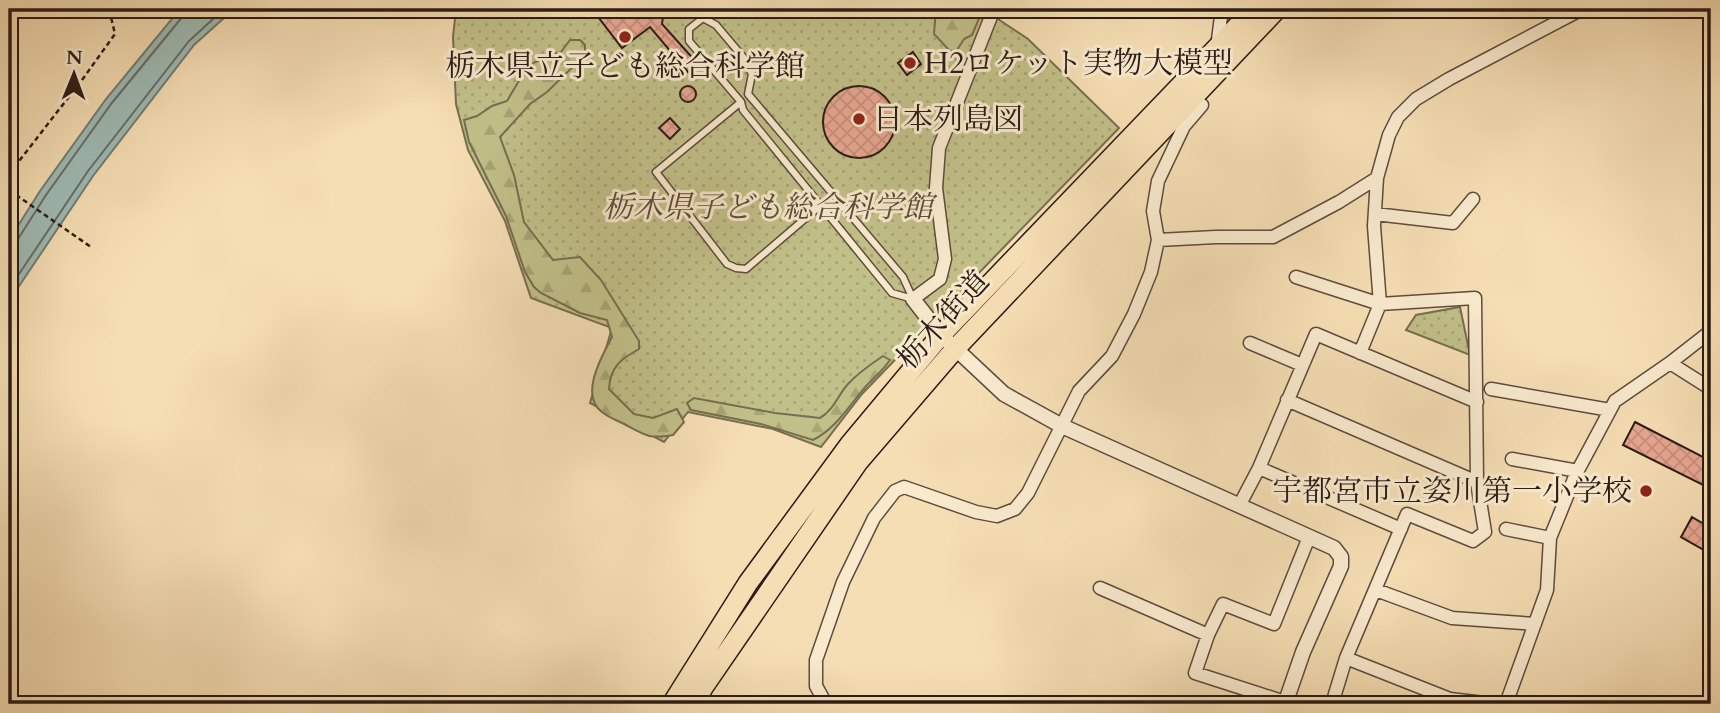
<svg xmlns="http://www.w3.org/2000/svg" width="1720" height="713" viewBox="0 0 1720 713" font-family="Cardo,'Noto Serif JP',serif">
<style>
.grass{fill:url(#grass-dots);stroke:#766e50;stroke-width:2}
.forest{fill:url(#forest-firs);stroke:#766e50;stroke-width:2}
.water{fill:#9ebbb5;stroke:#707b75;stroke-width:2}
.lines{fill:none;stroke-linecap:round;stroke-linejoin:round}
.shore{stroke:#646c66;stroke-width:2}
.building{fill:url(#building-cross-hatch);stroke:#2a1c16;stroke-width:2}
.service-casing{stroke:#5d4c3e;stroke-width:9}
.minor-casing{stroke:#5d4c3e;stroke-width:15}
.tertiary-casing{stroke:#5d4c3e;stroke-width:17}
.trunk-casing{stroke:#2a1c16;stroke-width:22}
.path{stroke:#2a1c16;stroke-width:2.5;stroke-dasharray:5 3.5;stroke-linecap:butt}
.service{stroke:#f9eace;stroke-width:6}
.minor{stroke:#f9eace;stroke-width:12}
.tertiary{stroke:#f9eace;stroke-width:14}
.trunk{stroke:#f6deb4;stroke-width:19}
.poi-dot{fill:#8f2418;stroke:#f9eace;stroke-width:2.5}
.labels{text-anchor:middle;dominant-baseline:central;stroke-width:6;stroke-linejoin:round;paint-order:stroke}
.poi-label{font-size:30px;fill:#2a1c16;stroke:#f9eace;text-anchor:start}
.park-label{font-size:30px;font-style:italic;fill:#584d38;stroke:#f9eace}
.street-label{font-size:30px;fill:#2a1c16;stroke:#f9eace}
</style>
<defs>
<pattern id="grass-dots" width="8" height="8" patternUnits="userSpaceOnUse" patternTransform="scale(1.75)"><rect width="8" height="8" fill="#c2c089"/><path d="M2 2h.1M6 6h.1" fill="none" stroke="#a7a476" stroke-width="1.8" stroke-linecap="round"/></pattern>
<pattern id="forest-firs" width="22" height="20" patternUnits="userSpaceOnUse" patternTransform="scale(1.75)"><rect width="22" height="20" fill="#c2c089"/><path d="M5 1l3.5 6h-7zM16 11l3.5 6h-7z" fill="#a7a476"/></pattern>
<pattern id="building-cross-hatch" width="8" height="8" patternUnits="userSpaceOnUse" patternTransform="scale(1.75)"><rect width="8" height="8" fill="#e9a792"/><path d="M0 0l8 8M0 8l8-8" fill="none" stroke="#c88f7d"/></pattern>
</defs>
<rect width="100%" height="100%" fill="#f6deb4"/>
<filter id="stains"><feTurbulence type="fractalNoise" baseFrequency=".00286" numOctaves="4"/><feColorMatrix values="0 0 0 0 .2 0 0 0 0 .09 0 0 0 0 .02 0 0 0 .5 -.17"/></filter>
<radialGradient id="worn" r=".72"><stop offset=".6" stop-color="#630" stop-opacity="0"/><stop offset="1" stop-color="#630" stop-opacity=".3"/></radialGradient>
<path class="grass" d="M456,9H986V11L1028,39L1119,128L862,394L821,447L773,429L688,412L664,442L590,403L612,328L531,298L505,221L468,150L456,104L453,37Z
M1460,307L1470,355L1406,330L1416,315Z"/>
<path class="forest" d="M936,9H983L972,35L964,39L957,50L950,51L934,34Z
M570,40H580L585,45V55L547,92L530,104L500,137L514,175L524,222L553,260L580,257L601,280L639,341V349C621,359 610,367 609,389L634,414L653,418L677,409L684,422L673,435C649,439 646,436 626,425C619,421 609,418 602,412C579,395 602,356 612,337L607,320L580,313L541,293L534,287L525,272L506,216L469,142L464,120L477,116L492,106L507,101L520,79L533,63L561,52Z
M883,356L890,360C883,370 875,377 867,385C850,404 836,429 813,440L761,424L691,410L687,403L694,398L775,413L820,418C833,411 838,395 848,384C858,373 871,364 883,356Z"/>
<path class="water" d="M180,9H234L194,45L93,176L9,301V240L40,191L106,99Z"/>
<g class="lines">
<path class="shore" d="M9,243L14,242L18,239L46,195L111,104L183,16L185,9
M9,289L88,171L189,41L224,9"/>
</g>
<path class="building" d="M592,9H664L662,24L697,63L688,72L650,27L622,48Z
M913,52L921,64L907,75L898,63Z
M680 94a8 8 0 1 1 16 0a8 8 0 1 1-16 0Z
M823 122a36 36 0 1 1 72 0a36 36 0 1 1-72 0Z
M670,118L680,129L670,139L659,128Z
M1635,422L1711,461V489L1623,445Z
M1692,517L1711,528V554L1681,537Z"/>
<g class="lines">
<g class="service-casing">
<path id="service" d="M703,18L716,25L743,57L752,74L748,94L903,277L913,299L892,293L743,110L741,102L689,41V29Z
M741,102L656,172L727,264L736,268L746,269L821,205"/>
</g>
<g class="minor-casing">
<path id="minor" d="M1705,9L1711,13
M1217,47L1222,9
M1375,214L1453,223L1473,199
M1158,240L1216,237H1273L1339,202L1377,178
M1296,277L1380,304L1475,298L1477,482L1485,532L1473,541L1407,514L1346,658L1332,704
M913,299L940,279L945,259L936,188L939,148L994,9
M1250,343L1302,365
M1360,353L1380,304L1374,226L1377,178L1389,135L1398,117L1416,99L1449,79L1582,9
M1670,363L1711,389
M1491,389L1610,410
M1287,400L1477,482
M1512,459L1578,471
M1259,468L1401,529
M1239,506L1259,468L1316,334L1477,402
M1506,529L1550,538
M1100,588L1208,635
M1376,590L1452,618L1535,624
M1346,658L1450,699L1492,704
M1285,702L1195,673L1208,635L1223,604L1274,624L1309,537
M826,704L816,686V660L843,582L874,518L895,491L904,487L976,512L997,516L1015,509L1028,493L1079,391L1112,356L1134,314L1151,272L1158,240L1153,211L1158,181L1184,126L1202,105
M1506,704L1547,590L1550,538L1576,474L1615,401L1670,363L1711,331"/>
</g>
<g class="tertiary-casing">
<path id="tertiary" d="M913,299L941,335L1004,394L1062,426L1334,548L1341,557V566L1303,652L1285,704"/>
</g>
<g class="trunk-casing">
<path id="trunk" d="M672,704L748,583L850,444L941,335L1254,9
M694,704L704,686L858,462L955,349L1277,9"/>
</g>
<path class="path" d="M9,174L82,80L115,34L109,9
M9,190L91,247"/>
<use href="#service" class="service"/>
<use href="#minor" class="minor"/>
<use href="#tertiary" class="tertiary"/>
<use href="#trunk" class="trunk"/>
</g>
<g class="poi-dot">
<circle cx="625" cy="37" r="7"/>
<circle cx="910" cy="63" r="7"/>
<circle cx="859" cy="119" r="7"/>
<circle cx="1646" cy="491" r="7"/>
</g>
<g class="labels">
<g class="poi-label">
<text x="924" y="63">H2ロケット実物大模型</text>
<text x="625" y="66" text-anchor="middle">栃木県立子ども総合科学館</text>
<text x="873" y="119">日本列島図</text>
<text x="1632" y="491" text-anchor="end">宇都宮市立姿川第一小学校</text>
</g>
<g class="park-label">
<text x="768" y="207">栃木県子ども総合科学館</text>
</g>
<g class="street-label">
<text transform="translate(943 320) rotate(-48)">栃木街道</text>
</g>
</g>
<rect width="1720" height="713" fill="none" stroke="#f6deb4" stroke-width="35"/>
<rect x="10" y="10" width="1699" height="692" fill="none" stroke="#2a1c16" stroke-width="3.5"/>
<rect x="18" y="18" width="1685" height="678" fill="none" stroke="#2a1c16" stroke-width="2"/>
<g transform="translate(74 74) rotate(1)" stroke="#f9eace" stroke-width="5" paint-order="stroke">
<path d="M0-5L12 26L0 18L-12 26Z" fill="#2a1c16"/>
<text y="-10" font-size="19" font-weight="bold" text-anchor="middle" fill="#2a1c16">N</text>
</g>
<rect width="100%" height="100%" filter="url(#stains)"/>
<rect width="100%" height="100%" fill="url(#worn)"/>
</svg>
